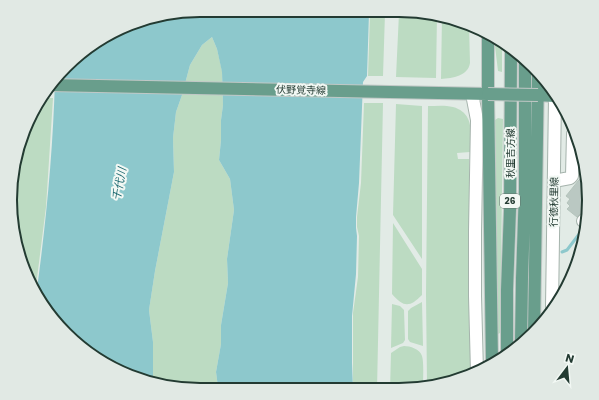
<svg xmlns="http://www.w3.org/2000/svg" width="599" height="400" viewBox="0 0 599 400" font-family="Poppins,'Noto Sans JP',sans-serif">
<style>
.green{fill:#bcdbc2}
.water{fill:#8dc8cc}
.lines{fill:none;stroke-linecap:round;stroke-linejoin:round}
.stream{stroke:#8dc8cc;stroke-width:3}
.building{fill:#bac8c2;stroke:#b5c4bc}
.minor-casing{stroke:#a5b3ac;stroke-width:14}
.major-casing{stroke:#c1c8c6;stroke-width:14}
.minor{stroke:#fff;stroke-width:12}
.major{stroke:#699e8c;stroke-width:12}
.major-bridge-casing{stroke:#c1c8c6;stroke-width:14;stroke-linecap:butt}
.major-bridge{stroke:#699e8c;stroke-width:12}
.labels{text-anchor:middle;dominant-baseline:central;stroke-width:4;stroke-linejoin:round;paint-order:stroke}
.shield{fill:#f2f8f4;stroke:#61746c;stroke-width:1}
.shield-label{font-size:9px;font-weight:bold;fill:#233b32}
.street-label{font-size:10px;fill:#233b32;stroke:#f2f8f4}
.water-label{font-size:11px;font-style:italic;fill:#216c72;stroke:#f2f8f4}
.rim{fill:none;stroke:#233b32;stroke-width:2}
</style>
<rect width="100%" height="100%" fill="#e2ebe6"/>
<path class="green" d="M370,13H385L383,76H368Z
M399,13L437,14L436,78L396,77Z
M442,16L469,25L470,63C468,76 453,78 441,79Z
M212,37L217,49L222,71L223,105L221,120V140L219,160L230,179L234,210L227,259L228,283L221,325V344L216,372L218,387L163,386L153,383V342L149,310L155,271L174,172L173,138L176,112L182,95L190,65L202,45Z
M494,38L502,43V72L498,71Z
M41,98H53L46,207L35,294L14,237L10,187L24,128Z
M364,103H383L377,390L354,389L353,381V313L358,277L359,236L357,227V217L361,183Z
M396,104L422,106V259L393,215Z
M428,106C436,106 445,105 453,107C475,113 471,135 470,152L457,153L458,159H469V207L471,376L427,384L426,294Z
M498,118L503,119L500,333L498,334L495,120Z
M393,223L422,269V295C410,307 404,308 392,294Z
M422,302L423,346L410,342L408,339V311L411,308Z
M392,304L400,306L404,310L405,340L403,343L391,348Z
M404,346C410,346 420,349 422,356C424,362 423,379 423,385L399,390H390L391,353L400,347Z"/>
<path class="water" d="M200,10L369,13L367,76L363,82L359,183L356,217V228L357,236L356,274L352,316V363L353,389L218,387L216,372L221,344V325L228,283L227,259L234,210L230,179L219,160L221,140V120L223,105L222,72L217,49L212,37L202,45L190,65L182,95L176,112L173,138L174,172L155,271L149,310L153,342V383L116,370L66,335L36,296C46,224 53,152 55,79L94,42L139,20Z"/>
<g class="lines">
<path class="stream" d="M562,252L567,250L583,229"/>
</g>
<path class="building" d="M584,175L589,200L587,212H583L577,217L567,209L570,206L567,203L570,199L566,196L578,181Z"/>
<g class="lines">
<g class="minor-casing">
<path id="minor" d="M472,94L477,120L475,231V296L477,372
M554,181L570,178L572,176L573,134L575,131
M583,221L585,219
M552,307L555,98"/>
</g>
<g class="major-casing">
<path id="major" d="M488,33V94L492,362
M49,85L488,94
M538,95L554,96
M534,333L538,73
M521,342L522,278L525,190V60
M507,352V290L510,209L511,50"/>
</g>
<use href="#minor" class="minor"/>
<use href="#major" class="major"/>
<g class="major-bridge-casing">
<path id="major-bridge" d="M488,94L538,95"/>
</g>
<use href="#major-bridge" class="major-bridge"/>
</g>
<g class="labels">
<rect class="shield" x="500" y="194" width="20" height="14" rx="3"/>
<g class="shield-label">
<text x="510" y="201">26</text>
</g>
<g class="street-label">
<text transform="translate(301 90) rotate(1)">伏野覚寺線</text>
<text transform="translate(510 153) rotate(-90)">秋里吉方線</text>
<text transform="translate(554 202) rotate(-89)">行徳秋里線</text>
</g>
<g class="water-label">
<text transform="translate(119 184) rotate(-79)">千代川</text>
</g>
</g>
<path d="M0 0H599V400H0ZM200 17H399A183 183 0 0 1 582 200V200A183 183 0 0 1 399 383H200A183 183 0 0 1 17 200V200A183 183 0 0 1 200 17Z" fill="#e1e9e4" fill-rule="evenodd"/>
<path class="rim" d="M200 17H399A183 183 0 0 1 582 200V200A183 183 0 0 1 399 383H200A183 183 0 0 1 17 200V200A183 183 0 0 1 200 17Z"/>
<g transform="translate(567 368) rotate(16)" stroke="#f2f8f4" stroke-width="3" paint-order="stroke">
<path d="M0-3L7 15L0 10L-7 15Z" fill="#233b32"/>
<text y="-6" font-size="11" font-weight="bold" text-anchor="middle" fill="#233b32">N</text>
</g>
</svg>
